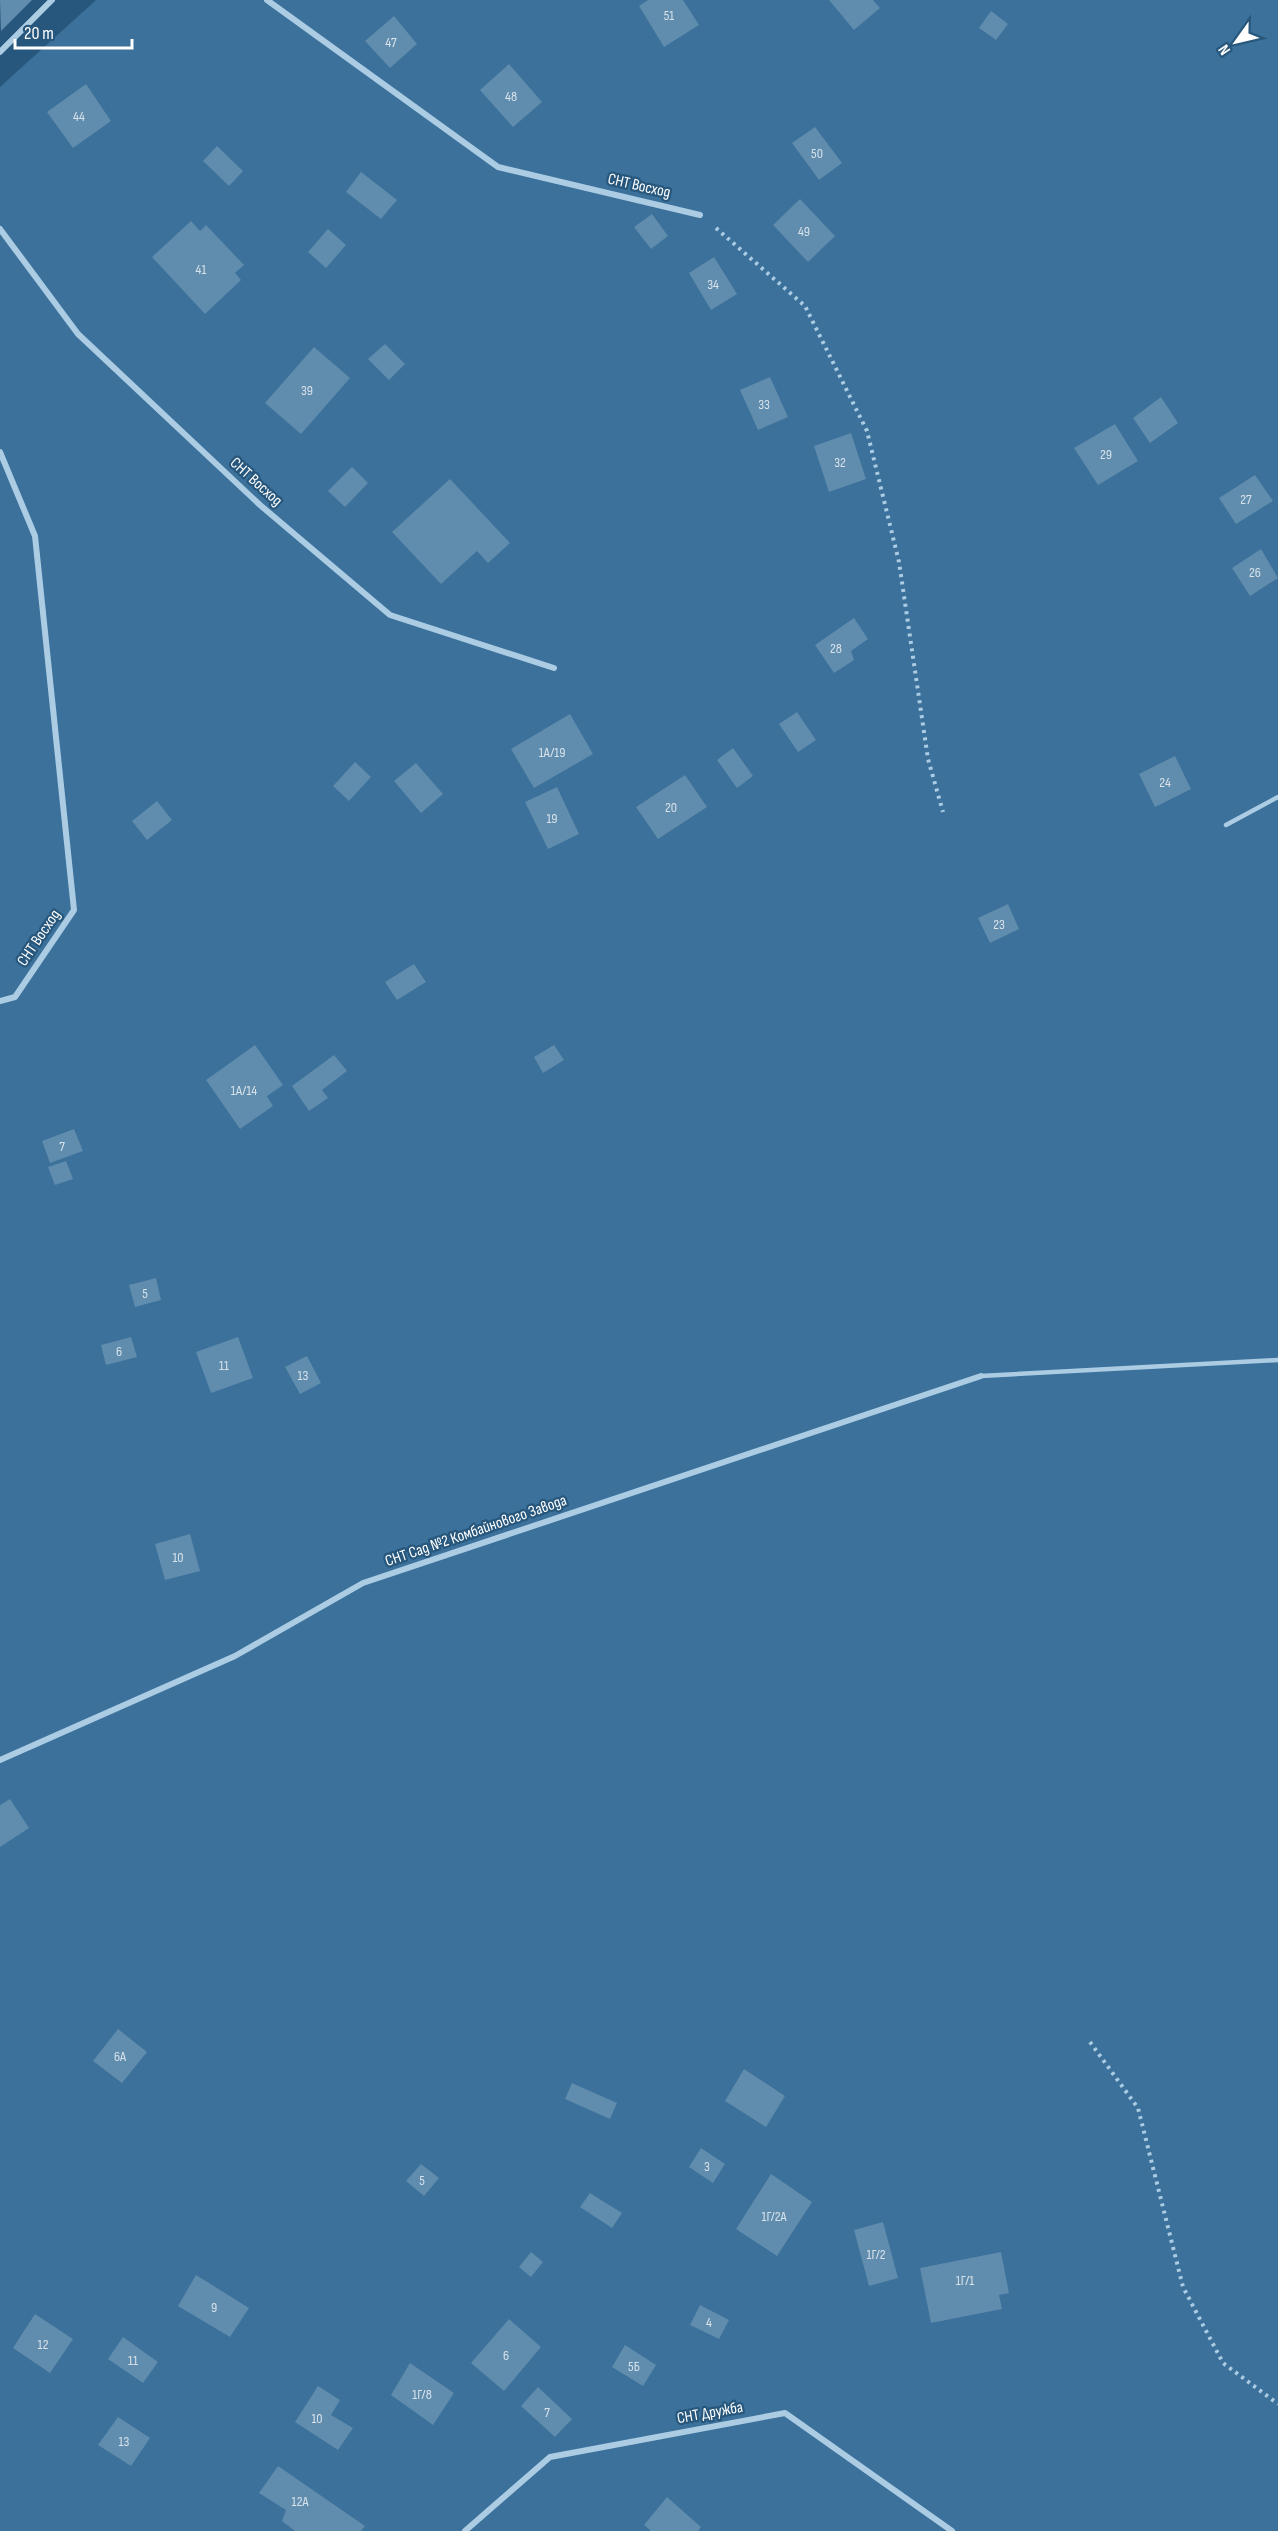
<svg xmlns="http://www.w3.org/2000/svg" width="1278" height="2531" viewBox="0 0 1278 2531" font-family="'Sofia Sans Condensed',sans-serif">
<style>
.green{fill:#3b719a}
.building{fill:#608cad}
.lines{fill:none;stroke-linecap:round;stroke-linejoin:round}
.path{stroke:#accce4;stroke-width:4;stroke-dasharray:3 4.5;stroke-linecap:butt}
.lane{stroke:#accce4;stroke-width:4.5}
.street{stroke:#accce4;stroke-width:6}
.labels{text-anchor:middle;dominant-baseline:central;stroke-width:4.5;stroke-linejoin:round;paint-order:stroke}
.number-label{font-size:14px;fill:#d7e2ea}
.street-label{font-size:16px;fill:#fff;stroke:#27577c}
</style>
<rect width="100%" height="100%" fill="#27577c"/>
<path class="green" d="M96,0H1278V2531H0V87Z"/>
<path class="building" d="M0,0H32L1,31Z
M648,0H683L699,25L664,47L639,6Z
M829,0H873L880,8L854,30Z
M991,11L1008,24L996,40L979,28Z
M394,16L417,44L390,68L365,41Z
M509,64L542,102L513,127L480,90Z
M86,84L111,121L73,148L47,112Z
M815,127L842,163L819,180L792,143Z
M217,146L243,171L229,186L203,161Z
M361,172L397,200L381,219L346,192Z
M800,199L835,236L808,262L773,225Z
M652,214L668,236L651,249L634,227Z
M191,221L200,231L206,225L244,265L235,273L241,280L205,314L152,257Z
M328,229L346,245L326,268L308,252Z
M714,257L737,294L711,310L689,273Z
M385,344L405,364L389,380L368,359Z
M314,347L350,378L301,434L265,403Z
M770,377L788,417L758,430L740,390Z
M1161,397L1178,423L1150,443L1133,418Z
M1115,424L1138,461L1098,485L1074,448Z
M851,433L866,479L829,492L814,446Z
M352,467L368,483L345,507L328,491Z
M1255,475L1273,501L1236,524L1219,498Z
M450,479L510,543L488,563L477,551L441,584L392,532Z
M1261,549L1278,578L1250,596L1232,568Z
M854,618L868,639L851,651L854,660L834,673L815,645Z
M797,712L816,740L798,752L779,724Z
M570,714L593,754L534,788L511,749Z
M733,748L753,776L737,788L717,760Z
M1175,756L1191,789L1155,807L1139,774Z
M355,762L371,777L349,801L333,786Z
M416,763L443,794L421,813L394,781Z
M685,775L707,807L658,839L636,807Z
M557,787L579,834L548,849L525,802Z
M157,801L172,820L147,840L132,821Z
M1008,904L1019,929L990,943L978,918Z
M414,964L426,982L397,1000L385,982Z
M255,1045L283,1085L267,1096L273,1106L240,1129L206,1080Z
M554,1045L564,1060L543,1073L534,1057Z
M334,1055L347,1071L322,1090L328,1098L309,1111L292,1086Z
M74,1129L83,1151L50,1163L42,1141Z
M66,1161L73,1179L55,1185L48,1167Z
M156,1278L161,1300L135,1307L129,1285Z
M131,1337L137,1357L106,1365L101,1345Z
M238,1337L253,1378L211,1393L196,1352Z
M307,1356L321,1383L300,1394L285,1367Z
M190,1534L200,1571L165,1580L155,1544Z
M10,1799L29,1828L0,1847V1805Z
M118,2029L147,2052L122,2083L93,2061Z
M744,2069L785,2096L766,2127L725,2101Z
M572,2083L617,2103L610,2119L565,2099Z
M701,2148L725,2164L713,2183L689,2167Z
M421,2164L439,2178L424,2196L406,2181Z
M771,2174L812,2202L777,2256L736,2229Z
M590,2193L622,2213L612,2228L580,2207Z
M883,2222L898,2278L869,2286L854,2230Z
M531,2252L543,2262L531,2277L519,2267Z
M1001,2252L1009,2293L999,2295L1002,2309L931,2323L920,2268Z
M196,2275L249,2308L230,2337L178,2306Z
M700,2305L729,2320L719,2339L690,2325Z
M35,2314L73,2339L50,2373L13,2348Z
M509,2319L541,2347L504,2391L471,2363Z
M123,2337L158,2362L143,2383L108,2359Z
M625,2345L656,2365L643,2386L612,2367Z
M410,2363L454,2393L433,2425L391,2395Z
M318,2386L340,2400L331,2415L353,2428L338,2450L295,2422Z
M538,2387L572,2419L555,2437L521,2406Z
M118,2417L150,2438L131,2466L98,2445Z
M278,2466L365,2526L361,2531H295L282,2521L286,2510L259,2493Z
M667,2497L701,2527L698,2531H651L644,2525Z"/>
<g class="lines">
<path class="path" d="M716,228L805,306L867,431L899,562L928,759L943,812
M1090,2042L1138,2108L1183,2287L1223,2363L1278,2404"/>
<path class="lane" d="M1226,825L1278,797
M981,1376L1278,1360"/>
<path class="street" d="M267,0L498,167L700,215
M0,52L52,0
M0,229L78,334L260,505L390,615L554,668
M0,452L35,536L74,910L15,997L0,1001
M0,1760L235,1656L363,1583L981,1376
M465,2531L550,2457L785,2413L952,2531"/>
</g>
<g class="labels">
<g class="number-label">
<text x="669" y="15">51</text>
<text x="391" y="42">47</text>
<text x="511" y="96">48</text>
<text x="79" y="116">44</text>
<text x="817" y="153">50</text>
<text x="804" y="231">49</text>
<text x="201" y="269">41</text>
<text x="713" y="284">34</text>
<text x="307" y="390">39</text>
<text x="764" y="404">33</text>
<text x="1106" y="454">29</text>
<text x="840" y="462">32</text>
<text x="1246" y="499">27</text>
<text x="1255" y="572">26</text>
<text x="836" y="648">28</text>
<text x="552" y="752">1А/19</text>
<text x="1165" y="782">24</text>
<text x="671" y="807">20</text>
<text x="552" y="818">19</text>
<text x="999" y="924">23</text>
<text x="244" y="1090">1А/14</text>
<text x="62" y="1146">7</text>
<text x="145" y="1293">5</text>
<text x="119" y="1351">6</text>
<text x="224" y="1365">11</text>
<text x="303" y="1375">13</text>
<text x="178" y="1557">10</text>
<text x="120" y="2056">6А</text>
<text x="707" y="2166">3</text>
<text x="422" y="2180">5</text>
<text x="774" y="2216">1Г/2А</text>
<text x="876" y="2254">1Г/2</text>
<text x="965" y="2280">1Г/1</text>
<text x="214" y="2307">9</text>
<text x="709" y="2322">4</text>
<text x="43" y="2344">12</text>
<text x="506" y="2355">6</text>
<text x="133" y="2360">11</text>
<text x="634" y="2366">5Б</text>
<text x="422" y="2394">1Г/8</text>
<text x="547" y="2412">7</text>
<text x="317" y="2418">10</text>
<text x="124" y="2441">13</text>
<text x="300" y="2501">12А</text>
</g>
<g class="street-label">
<text transform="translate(639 186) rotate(13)">СНТ Восход</text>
<text transform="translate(256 482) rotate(42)">СНТ Восход</text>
<text transform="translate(39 938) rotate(-56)">СНТ Восход</text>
<text transform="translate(476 1531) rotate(-19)">СНТ Сад №2 Комбайнового Завода</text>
<text transform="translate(710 2413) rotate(-10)">СНТ Дружба</text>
</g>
</g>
<g transform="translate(1236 42) rotate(236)" stroke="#27577c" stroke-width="4.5" paint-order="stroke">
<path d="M0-4.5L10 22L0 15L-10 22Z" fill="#ffffff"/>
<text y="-9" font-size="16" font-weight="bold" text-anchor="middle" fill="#ffffff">N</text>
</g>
<path d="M15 39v9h117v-9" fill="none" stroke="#ffffff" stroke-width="3"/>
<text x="24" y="39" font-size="18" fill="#ffffff" stroke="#27577c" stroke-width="4.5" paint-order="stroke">20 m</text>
</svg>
